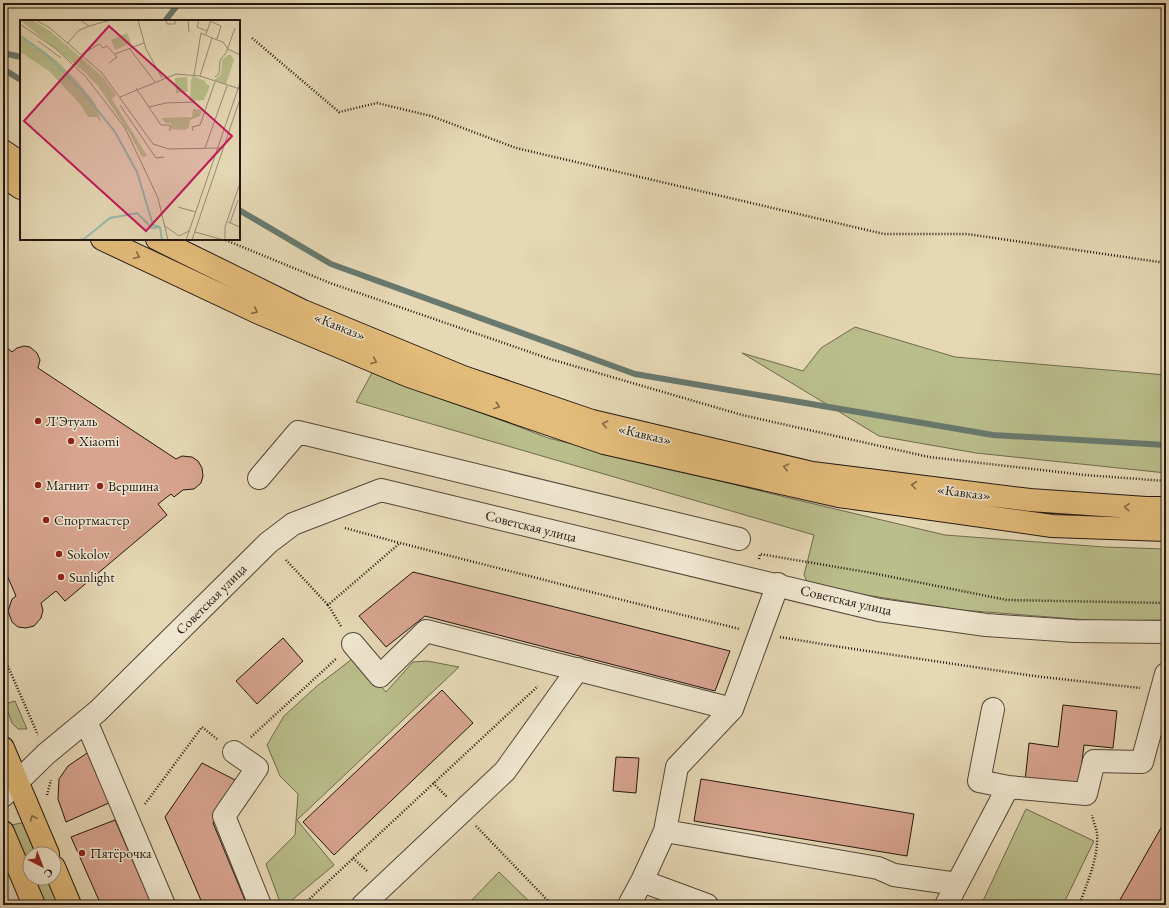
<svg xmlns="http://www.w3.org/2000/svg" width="1169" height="908" viewBox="0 0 1169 908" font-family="'EB Garamond',serif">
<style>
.green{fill:#b9be8b;stroke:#6e6a4e}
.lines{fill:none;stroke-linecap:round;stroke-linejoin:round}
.stream{stroke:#68796e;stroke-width:6}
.building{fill:#d8a490;stroke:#221711}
.minor-casing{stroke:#53473a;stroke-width:24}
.major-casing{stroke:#221711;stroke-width:24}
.highway-casing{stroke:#221711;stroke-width:24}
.path{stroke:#221711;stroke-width:2.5;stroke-dasharray:1 2;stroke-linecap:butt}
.minor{stroke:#efe6cf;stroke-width:22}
.major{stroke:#e3bc7a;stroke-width:22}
.highway{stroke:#e3bc7a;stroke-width:22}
.oneway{stroke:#826a46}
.poi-dot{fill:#8f2418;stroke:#efe6cf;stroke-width:1.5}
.labels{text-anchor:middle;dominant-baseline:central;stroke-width:3;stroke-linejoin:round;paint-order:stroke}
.street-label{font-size:14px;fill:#221711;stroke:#efe6cf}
.poi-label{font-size:14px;fill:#221711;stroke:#efe6cf;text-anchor:start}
.inset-river{fill:none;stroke:#96baac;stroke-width:2}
.inset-road{fill:none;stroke:#988b73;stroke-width:1}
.view{fill:#c2185b;fill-opacity:0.15;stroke:#c2185b;stroke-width:2}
.inset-edge{fill:none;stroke:#221711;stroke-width:2}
</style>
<rect width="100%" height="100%" fill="#e6d8b5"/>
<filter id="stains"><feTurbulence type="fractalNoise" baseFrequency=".005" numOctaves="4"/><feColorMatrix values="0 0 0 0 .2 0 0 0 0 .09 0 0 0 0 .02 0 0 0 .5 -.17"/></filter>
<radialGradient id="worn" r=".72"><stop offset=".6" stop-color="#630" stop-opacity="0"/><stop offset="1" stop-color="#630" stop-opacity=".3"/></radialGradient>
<path class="green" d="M855,327L955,357L1166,375V473L976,453L879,436L742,353L803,371L821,348Z
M373,371L548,438L789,498L945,535L1104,547L1166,549V620L1100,621L961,610L809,586L804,575L814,535L356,402Z
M356,656L386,692L413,662L427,661L459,667L297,820L334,865L286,905H281L266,864L295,835L298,794L280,776L267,745L284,716L317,686Z
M15,701L27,729H18L12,723L5,704Z
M1026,809L1094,841L1063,905H981Z
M25,822L38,854H30V869L12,825Z
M499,872L533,905H467Z
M34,878H48L59,905H45Z"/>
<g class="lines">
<path class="stream" d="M165,21L179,3
M3,53L21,57
M3,69L21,80
M239,210L331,264L635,374L993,435L1166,445"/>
</g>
<path class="building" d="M3,340L4,345L12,352L17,348L24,346L30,347L37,353L40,360L38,368L176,459L182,456L192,457L198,461L202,468L203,476L201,483L194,489L183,490L174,497L171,494L158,504L167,515L65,601L56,591L41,603L43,610L41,618L34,626L26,628L18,627L12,622L8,611L12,599L16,596L3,566Z
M413,572L547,605L730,651L715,691L425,616L386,647L359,616Z
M283,638L303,661L257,704L236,681Z
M442,690L473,723L334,855L303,822Z
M1063,705L1117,711L1113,748L1084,745L1079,787L1025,781L1029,743L1058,747Z
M90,751L111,802L66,822L58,799L59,779L68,766Z
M616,757L639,758L636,793L613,791Z
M202,763L239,782L213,823L247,905H203L165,817Z
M701,779L914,814L907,856L694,821Z
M1166,819V904L1165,905H1117Z
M115,820L152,905H101L71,837Z"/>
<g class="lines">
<g class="minor-casing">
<path id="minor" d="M259,478L298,432L739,539
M353,644L380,676L426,631L732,709
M993,709L979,781L1008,787L1086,794L1094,761L1142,762L1166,674
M86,721L164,905
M234,752L257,768L224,816L260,905
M3,796L46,754L98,711L268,543L293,524L381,490L879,610L986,625L1074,631L1166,632
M665,831L878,868L894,875L957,884
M642,881L707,905
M363,905L505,771L578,669
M629,905L642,881L665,831L677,767L732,709L778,584
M946,905L1008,787"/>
</g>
<g class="major-casing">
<path id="major" d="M3,748L48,854
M3,832L34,905
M54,867L70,905"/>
</g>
<g class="highway-casing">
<path id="highway" d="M3,151L21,163
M3,176L21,188
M102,239L259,313L409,376L604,443L839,496L1052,526L1166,530
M157,239L303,311L463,377L592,421L812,473L1030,500L1146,508H1166"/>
</g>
<path class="path" d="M252,38L339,112L377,103L431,116L516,148L884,234H967L1166,263
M223,239L330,283L550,359L742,415L929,457L1085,475L1166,481
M345,528L400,543
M759,559L760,554L872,573L1007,600L1166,603
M286,560L328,605
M341,626L328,605L400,543L650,607L740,629
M780,637L834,646L1034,676L1140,688
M3,655L38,735
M251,737L337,658
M433,783L447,797
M47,795L51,780
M145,804L202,727L217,739
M476,826L552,905
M353,858L367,871
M399,901L403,905
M303,905L538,686
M1079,905C1087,884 1099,856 1097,833C1096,827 1093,821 1092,815"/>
<use href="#minor" class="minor"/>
<use href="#major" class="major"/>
<use href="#highway" class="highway"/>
</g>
<defs><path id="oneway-chevron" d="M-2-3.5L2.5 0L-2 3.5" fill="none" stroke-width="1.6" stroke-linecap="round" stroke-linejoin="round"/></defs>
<g class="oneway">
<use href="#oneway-chevron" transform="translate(137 256) rotate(25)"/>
<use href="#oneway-chevron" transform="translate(255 311) rotate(25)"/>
<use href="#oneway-chevron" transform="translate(374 361) rotate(23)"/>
<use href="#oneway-chevron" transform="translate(497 406) rotate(19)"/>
<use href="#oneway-chevron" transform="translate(605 424) rotate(-167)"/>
<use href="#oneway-chevron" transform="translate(786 467) rotate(-167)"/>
<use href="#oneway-chevron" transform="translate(914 485) rotate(-173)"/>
<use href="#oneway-chevron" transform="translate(1127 507) rotate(-176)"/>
<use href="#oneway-chevron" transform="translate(33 818) rotate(-113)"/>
</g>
<g class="poi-dot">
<circle cx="38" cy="421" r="4"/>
<circle cx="71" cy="441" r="4"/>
<circle cx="38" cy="485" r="4"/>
<circle cx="100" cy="486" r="4"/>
<circle cx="46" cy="520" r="4"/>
<circle cx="59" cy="554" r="4"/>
<circle cx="61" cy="577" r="4"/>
<circle cx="82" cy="853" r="4"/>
</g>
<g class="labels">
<g class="street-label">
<text transform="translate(340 326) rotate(22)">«Кавказ»</text>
<text transform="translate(645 434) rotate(13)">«Кавказ»</text>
<text transform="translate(964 492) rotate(7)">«Кавказ»</text>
<text transform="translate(531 526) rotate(14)">Советская улица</text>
<text transform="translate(211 599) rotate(-45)">Советская улица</text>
<text transform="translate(846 600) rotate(13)">Советская улица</text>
</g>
<g class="poi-label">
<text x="46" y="421">Л'Этуаль</text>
<text x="79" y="441">Xiaomi</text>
<text x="46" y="485">Магнит</text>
<text x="108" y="486">Вершина</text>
<text x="54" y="520">Спортмастер</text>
<text x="67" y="554">Sokolov</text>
<text x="69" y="577">Sunlight</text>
<text x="90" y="853">Пятёрочка</text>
</g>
</g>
<g transform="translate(20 20)">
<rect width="220" height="220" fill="#e6d8b5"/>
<path d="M0,0H12L30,11L83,57L96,75L92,79L127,136L122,137L110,114L78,66L62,50ZM107,13L111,23L95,30L91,20ZM0,14L37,41L57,61L75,83L82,104L77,97H68L60,84L29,51L2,33L0,35ZM208,35H211L214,40L206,64L194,60L201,55L202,40ZM173,56L185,61L186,64L190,66L184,80L170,81L171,60ZM167,57L168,72L156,73L155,58ZM173,89L182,90L180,96L170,100L169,108L164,110L151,109V103H146L141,98L172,97Z" fill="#b9be8b"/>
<path class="inset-river" d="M0,16L26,34L63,72L95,112L117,152L133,205L140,207M140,207L142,220M59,220L64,219L90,198L117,193L132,208L140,207"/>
<path class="inset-road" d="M16,0L30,8L82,53L133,124L149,129L200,128M118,0L126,29L142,58M146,0L147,4H155V0M168,0L169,12M179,0L177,7L187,11M190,1L201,6L197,19M0,4L35,28L66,57L105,108L138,178L148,220M69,6L91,0M186,14L191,0M192,18L203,22L208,29L220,35M18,21L41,38M48,23L58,11L69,6L60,0M109,28L135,62M62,34L79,24L83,28L87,26L97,37L89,43M95,34L124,23M174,55L181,13L192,18L180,56M195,57L199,54L200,40L206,33L215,8M116,68L141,105H150V111M100,77L156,54L180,56L220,69M100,85L136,138L144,137M129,87L146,83L175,82M173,111L172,107L180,105L195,62M185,128L207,66M158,187L176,192M208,202L220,207M210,203L218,180M145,206L159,216L169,211M175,212L204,220M166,220L220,63M172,220L220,79M205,220V207L220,163"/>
<path class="view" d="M89,6L212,116L126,211L4,101Z"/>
<rect width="220" height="220" class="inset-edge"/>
</g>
<rect width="1169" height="908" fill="none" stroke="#e6d8b5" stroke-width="16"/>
<rect x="4" y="4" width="1161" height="900" fill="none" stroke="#221711" stroke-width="2"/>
<rect x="8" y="8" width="1153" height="892" fill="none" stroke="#221711"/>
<g transform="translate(42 866) rotate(138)"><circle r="19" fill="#efe6cf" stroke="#9d9383"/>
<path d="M0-3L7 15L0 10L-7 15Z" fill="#8f2418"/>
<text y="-6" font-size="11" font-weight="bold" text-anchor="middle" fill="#221711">С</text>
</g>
<rect width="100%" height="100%" filter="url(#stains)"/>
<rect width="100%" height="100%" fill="url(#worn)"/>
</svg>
